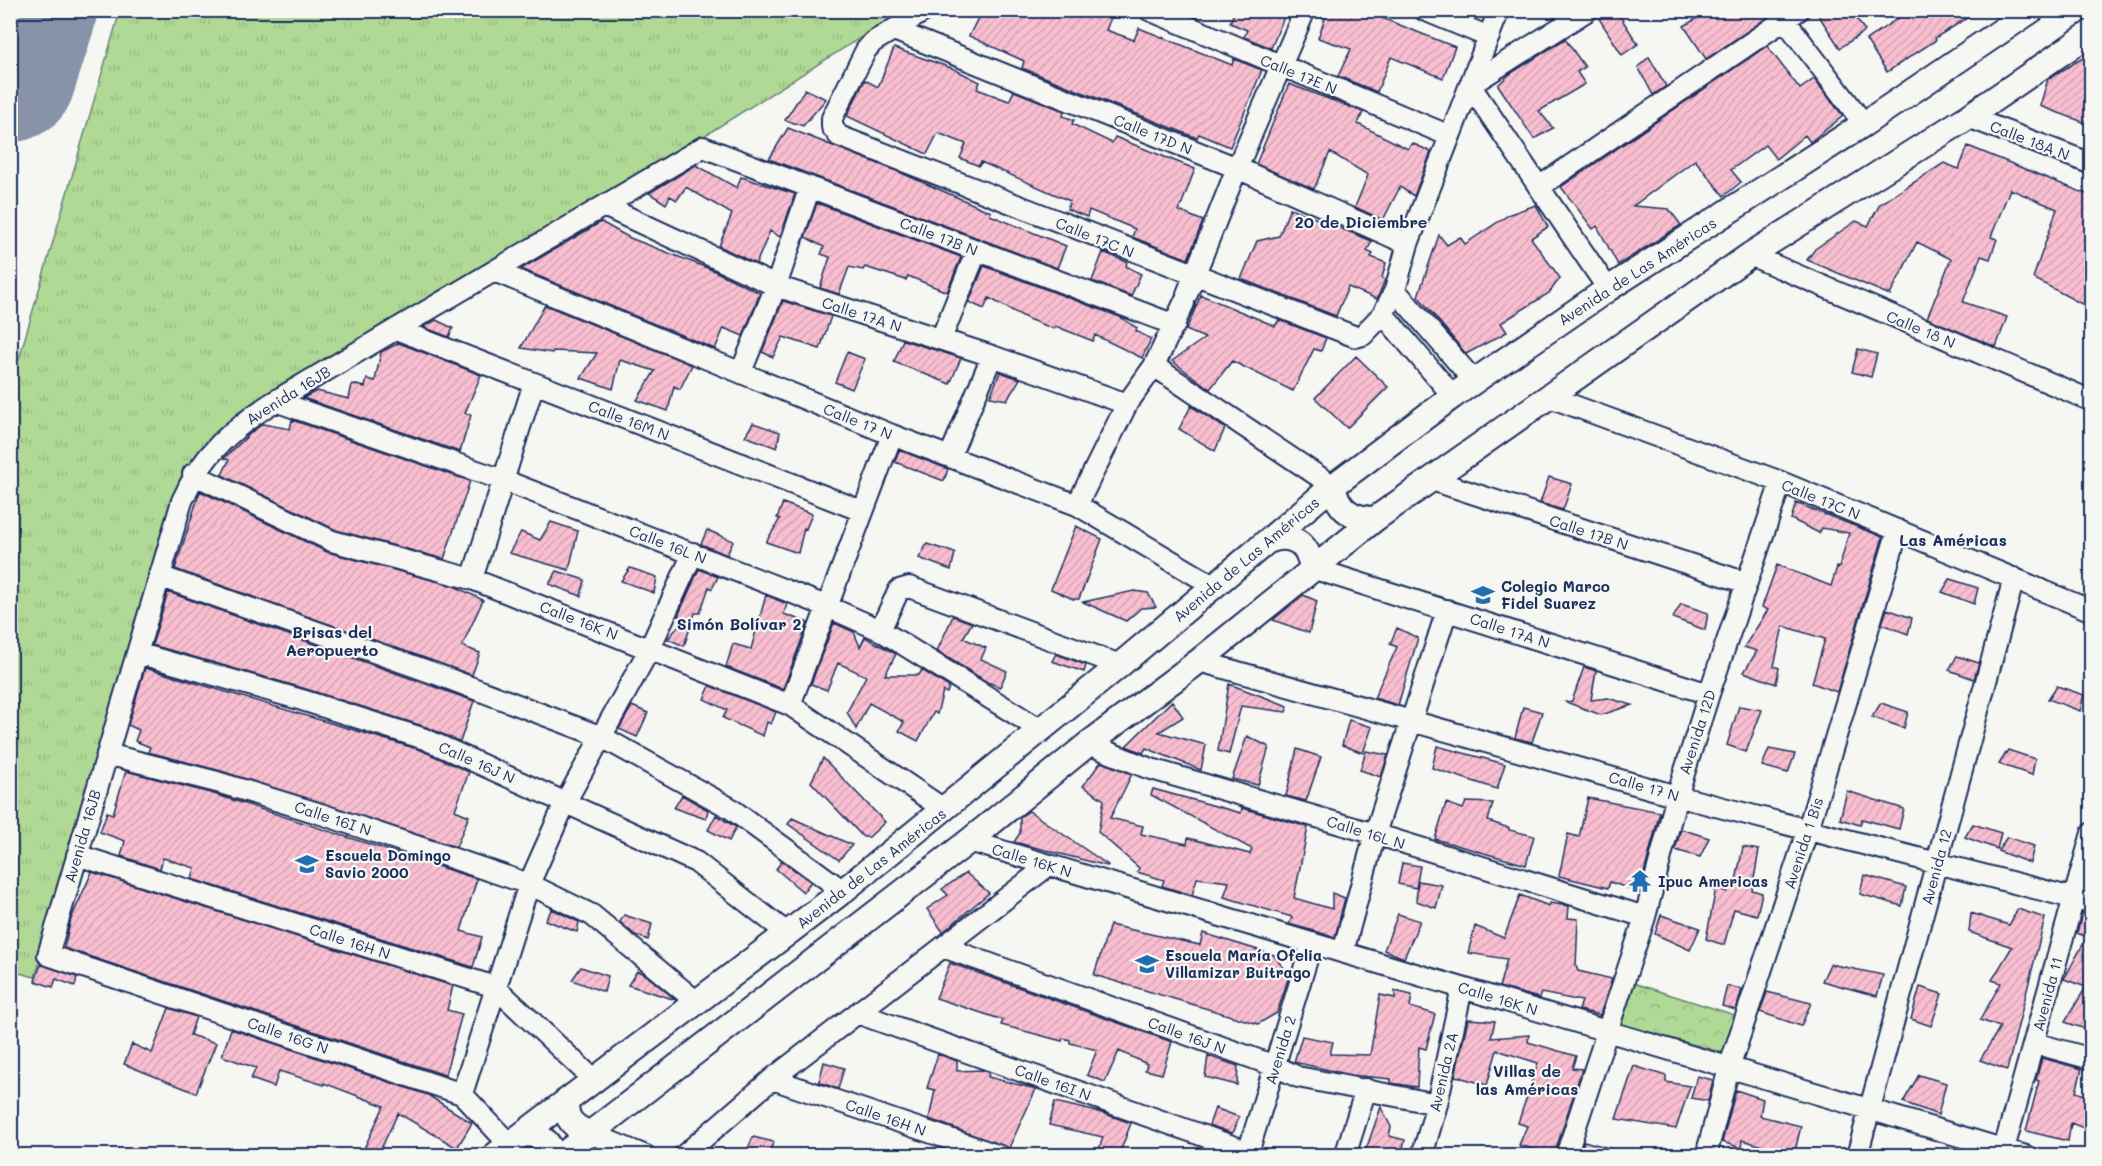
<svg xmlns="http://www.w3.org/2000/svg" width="2102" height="1166" viewBox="0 0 2102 1166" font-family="Mali,sans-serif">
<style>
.grass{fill:url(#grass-tufts);stroke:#66847a;stroke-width:1.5}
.park{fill:url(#park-crowns);stroke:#66847a;stroke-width:1.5}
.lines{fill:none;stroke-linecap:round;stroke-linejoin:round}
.runway{stroke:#8892a8;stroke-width:132}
.building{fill:url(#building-hatch);stroke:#1b2f5e;stroke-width:1.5}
.minor-casing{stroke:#1b2f5e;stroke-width:24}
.major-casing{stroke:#1b2f5e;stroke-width:28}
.minor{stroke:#f6f6f2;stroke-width:20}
.major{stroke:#f6f6f2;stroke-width:24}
.labels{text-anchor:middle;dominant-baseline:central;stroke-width:4.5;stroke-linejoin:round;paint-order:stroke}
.street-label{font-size:15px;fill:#1b2f5e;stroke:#f6f6f2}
.poi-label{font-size:15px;font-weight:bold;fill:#1b2f5e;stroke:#f6f6f2;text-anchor:start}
.neighbourhood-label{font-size:16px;font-weight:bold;fill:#1b2f5e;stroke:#f6f6f2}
</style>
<defs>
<pattern id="grass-tufts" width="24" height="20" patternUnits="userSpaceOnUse" patternTransform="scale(1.5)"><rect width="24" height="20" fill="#b0d995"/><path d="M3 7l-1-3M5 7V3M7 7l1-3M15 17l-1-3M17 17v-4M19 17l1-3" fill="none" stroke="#97bb83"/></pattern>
<pattern id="park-crowns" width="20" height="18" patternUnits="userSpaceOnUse" patternTransform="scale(1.5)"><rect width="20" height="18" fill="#b0d995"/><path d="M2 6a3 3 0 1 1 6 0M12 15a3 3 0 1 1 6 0" fill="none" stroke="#97bb83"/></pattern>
<pattern id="building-hatch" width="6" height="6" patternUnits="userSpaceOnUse" patternTransform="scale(1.5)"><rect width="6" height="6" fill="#f9bfd0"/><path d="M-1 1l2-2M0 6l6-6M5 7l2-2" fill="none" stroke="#d5a4b5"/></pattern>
</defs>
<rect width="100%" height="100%" fill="#f6f6f2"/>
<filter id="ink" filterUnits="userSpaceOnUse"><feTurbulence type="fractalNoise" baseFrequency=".0167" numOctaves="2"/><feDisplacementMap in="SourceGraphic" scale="12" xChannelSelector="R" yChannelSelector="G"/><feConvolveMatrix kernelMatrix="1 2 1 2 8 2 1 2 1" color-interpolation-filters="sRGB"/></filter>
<g filter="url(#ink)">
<path class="grass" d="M120,11H903L669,158L359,345L190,473L35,977L11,971V386Z"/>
<path class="park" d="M1633,983L1738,1016L1724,1053L1616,1023Z"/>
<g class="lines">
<path class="runway" d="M10,76L31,10"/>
</g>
<path class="building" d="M982,10H1114L1106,30L1134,40L1139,28L1232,65L1234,59L1262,70L1230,147L1199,134L1197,138L1022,68L1024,61L969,36Z
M1235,10H1287L1271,48L1244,37L1247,30L1230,23Z
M1328,10H1362L1455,47L1443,78L1391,57L1377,92L1338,76L1351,49L1318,38Z
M1600,10H1616L1638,44L1622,55L1598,17Z
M1697,10H1766L1768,17L1706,59L1684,26L1701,16Z
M1815,10H1851L1865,31L1840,48Z
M1910,10H1980L1935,38L1936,40L1887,72L1866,40Z
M1565,39L1585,67L1577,72L1585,84L1539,111L1553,128L1534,139L1498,85L1510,74Z
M1767,46L1800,89L1814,79L1843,116L1810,142L1805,135L1776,159L1765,145L1731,170L1741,182L1724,196L1695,160L1633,206L1669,209L1681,225L1618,265L1597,226L1593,229L1561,187Z
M894,48L954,69L980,82L977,89L1009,101L1014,91L1064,111L1063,116L1074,120L1072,124L1112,143L1115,137L1195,169L1179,211L1203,221L1188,259L1132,237L1135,229L1089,210L1087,217L1067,209L1070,201L981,162L979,166L960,158L966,144L938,133L927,154L847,116L865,80L878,87Z
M2091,53V125L2040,106L2048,79Z
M1649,57L1666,86L1653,95L1638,67Z
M1289,84L1363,112L1358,124L1408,149L1412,143L1431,152L1414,196L1400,187L1383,220L1355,207L1368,175L1330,152L1314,189L1256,164Z
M805,89L826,99L803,126L785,120Z
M788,128L899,172L991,212L990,215L1066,246L1057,268L769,159Z
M1968,146L2091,196V309L2033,278L2057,209L2010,189L1991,237L1997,239L1990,259L1981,256L1963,302L2007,317L1996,347L1927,318L1951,259L1917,242L1890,295L1807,260L1815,249L1856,221L1868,226L1880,204L1944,163L1959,169Z
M696,165L737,188L741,177L795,194L780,237L770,231L756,264L719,246L732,214L686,187L677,200L670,196L666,204L649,193Z
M817,203L961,257L947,292L908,276L906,280L865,267L863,270L849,267L839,294L820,288L830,257L821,254L824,247L805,237Z
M1536,205L1548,227L1531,238L1560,278L1549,293L1501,323L1507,332L1466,354L1418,296L1439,235L1447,245L1460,237L1465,244L1510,214Z
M1290,208L1372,241L1367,251L1373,254L1371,257L1386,263L1382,278L1385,280L1377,299L1348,287L1336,316L1241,279L1257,241L1279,236Z
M601,222L630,238L710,269L760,293L743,336L724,328L715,349L521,269Z
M1103,252L1127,262L1126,266L1141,274L1131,296L1092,281Z
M984,266L1120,317L1137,328L1136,331L1151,339L1142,358L1095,335L1093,341L1055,326L1054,329L1028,319L989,298L984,309L969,302Z
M1201,295L1275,326L1279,320L1326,338L1321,351L1314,349L1293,391L1232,361L1210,389L1172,361L1205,338L1186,330Z
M783,301L831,316L820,349L783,337L773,357L762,352Z
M545,305L692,365L680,389L674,386L668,411L637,400L655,371L620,360L613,389L581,378L597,353L553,351L552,353L521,348Z
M436,320L453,328L449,337L423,327Z
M903,340L961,358L950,384L894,362Z
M399,343L481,375L465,413L471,415L460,452L303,398L317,391L349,399L352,384L365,387L367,379L375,381L381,352Z
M1858,349L1877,354L1871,377L1852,372Z
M847,352L865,359L852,389L835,382Z
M1356,356L1388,387L1347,428L1315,398Z
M1000,372L1020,379L1007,400L990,397Z
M1191,406L1225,428L1215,451L1179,429Z
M292,420L470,481L444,559L336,530L222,475L229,460L224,458L253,431L263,424L290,429Z
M753,423L780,432L777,448L745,436Z
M899,450L948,469L944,481L895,462Z
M1549,477L1572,484L1563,510L1540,503Z
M200,491L327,552L454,586L483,600L462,646L480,653L472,675L175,569Z
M783,503L812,514L806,529L804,528L798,553L766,542L780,519L777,518Z
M1796,503L1883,537L1837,692L1812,683L1825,639L1783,626L1774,666L1779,668L1776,684L1744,672L1757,651L1744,647L1768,610L1762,607L1777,565L1831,586L1837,567L1839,568L1849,533L1822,528L1819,533L1791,519Z
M551,522L578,531L569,570L509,553L521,532L540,540Z
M1076,526L1102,539L1079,599H1073L1051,589Z
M707,530L733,541L727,555L701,544Z
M927,544L955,553L951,570L919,558Z
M630,568L657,577L654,593L621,581Z
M699,569L718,577L712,589L709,587L700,613H695L684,646L668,639L685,618L678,616Z
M557,571L585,580L581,596L549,584Z
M1950,579L1978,588L1974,604L1942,592Z
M1134,591L1148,593L1156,607L1141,608L1126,621L1083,602Z
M168,592L474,701L460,742L429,728L306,689L152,645Z
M766,595L787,604L784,614L808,623L783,689L726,667L733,644L751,649Z
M1303,595L1317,601L1309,633L1273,620Z
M1681,604L1708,613L1705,630L1673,618Z
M1887,609L1912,618L1908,634L1882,624Z
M953,616L972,623L963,638L986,648L981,659L1007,671L1000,687L987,682L937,651Z
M834,623L854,632L860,647L865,637L896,654L885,675H919L922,670L949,687L947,693L943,691L937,714L934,712L918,741L899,731L904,722L869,703L856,729L847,712L866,676L838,663L827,690L811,684Z
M1397,628L1418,638L1398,705L1374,698L1397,647L1390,644Z
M1056,654L1086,665L1084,672L1052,661Z
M1957,656L1979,663L1974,679L1949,670Z
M1584,667L1596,671L1591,700L1608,698L1632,705L1601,715L1566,702L1572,701Z
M145,668L421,750L469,772L455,810L469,816L456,847L221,771L148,752L150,747L135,741L139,730L128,725Z
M1229,684L1288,706L1286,712L1241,706L1229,754L1218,751Z
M710,686L776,712L771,724L767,722L763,736L723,718L727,710L704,699Z
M2057,686L2084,695L2080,711L2048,699Z
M1172,701L1183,717L1159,732L1206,745L1201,770L1146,748L1143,753L1126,746Z
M1881,703L1908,712L1904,728L1872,717Z
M632,706L648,713L637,737L619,729Z
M1739,706L1762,710L1746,752L1727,745Z
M1523,707L1542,712L1532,742L1515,738Z
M1349,720L1372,727L1363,753L1342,745Z
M1247,736L1269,747L1258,785L1232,779Z
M1437,746L1505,764L1497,789L1432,768Z
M1297,749L1321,757L1306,801L1286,796Z
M1769,749L1795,754L1788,773L1762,766Z
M2008,750L2035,759L2032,775L1999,764Z
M1366,751L1388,755L1381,777L1360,770Z
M823,758L885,822L869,837H863L811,782Z
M1101,762L1132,774L1110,818L1143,826L1141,834L1187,844L1188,838L1250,854L1252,849L1151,795L1153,789L1241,813L1242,808L1308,827L1294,898L1332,909V893L1345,898L1335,937L1289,924L1292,917L1224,897L1229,882L1197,878L1192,895L1162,886L1164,880L1137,872L1139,868L1098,832L1104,800L1083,786Z
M126,771L214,794L477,879L461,931L482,937L473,967L192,879L195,868L163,858L160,869L121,856L125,841L100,832L107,812L113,814Z
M1847,791L1904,809L1899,829L1862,819L1860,825L1840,819Z
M682,795L708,810L706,819L674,808Z
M1588,798L1660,812L1639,892L1610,882L1608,888L1559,876L1568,834L1579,837Z
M1466,802L1493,803L1488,821L1509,828V830L1534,836L1526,865L1435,839L1446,803L1463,809Z
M1029,811L1108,865L1107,866L1014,842L1020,833V817Z
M716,815L736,827L729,841L708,830Z
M792,818L852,845L839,860L788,824Z
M1973,824L2001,833L1997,849L1965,837Z
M1681,829L1709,838L1700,857L1675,850Z
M2007,837L2034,846L2030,863L1998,851Z
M1743,847L1759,850L1752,890L1762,893L1757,915L1734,909L1724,945L1706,939L1716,888L1727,892L1730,884L1735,885Z
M782,861L811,882L803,892L776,869Z
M1402,863L1420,866L1416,888L1398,884Z
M92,872L453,986L447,1010L462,1014L445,1075L64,948L71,919Z
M966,873L989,893L943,932L927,909L948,895L942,889Z
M1864,875L1906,887L1902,906L1860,894Z
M1418,881L1442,885L1436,908L1416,901Z
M1520,895L1549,906L1550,903L1569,906L1568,918L1578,919L1576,966L1578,971L1612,979L1600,1015L1579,1010L1582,1001L1541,993L1539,998L1499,987L1507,959L1468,953L1475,926L1504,938Z
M552,909L579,922L577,932L545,920Z
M2018,909L2045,918L2007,1070L1980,1060L2000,1027L1980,1020L2001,983L1992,980L2012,947L1969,932L1971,913L2009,925Z
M2082,913L2091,915V1031L2065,1022L2086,987L2064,979L2087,937L2077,933Z
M1398,914L1420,921L1404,958L1384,950Z
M624,915L652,924L648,940L635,935L620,922Z
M1661,915L1700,928L1690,950L1655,934Z
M1110,925L1200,945L1203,933L1274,955L1289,976L1277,1013L1258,1024L1094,975Z
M950,963L1172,1042L1162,1074L1145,1070L1147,1064L1119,1051L1105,1082L1087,1075L1097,1050L1070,1043V1040L1063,1038L1062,1041L1001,1025L1003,1020L936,998Z
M41,964L77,977L75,986L56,979L53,987L35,981Z
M1830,964L1883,975L1877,996L1822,981Z
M581,967L608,976L604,992L572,980Z
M637,971L646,975L676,1000L628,985Z
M1727,986L1742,989L1736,1010L1722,1006Z
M1920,987L1942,994L1931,1026L1911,1019Z
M1395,991L1412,995L1410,1007L1435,1014L1426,1049L1419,1047L1417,1087L1391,1083V1079L1351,1075L1294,1062L1302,1036L1333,1042L1330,1054L1370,1055L1380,995L1395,998Z
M1767,992L1811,1003L1801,1026L1760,1012Z
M169,1008L196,1017L190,1035L216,1043L196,1093L124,1064L132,1044L152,1053Z
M1468,1019L1495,1021L1491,1038L1529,1035L1528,1042L1576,1056L1572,1068L1582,1069L1554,1155L1519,1145L1527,1126L1518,1123L1538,1063L1497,1050L1487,1085L1455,1076Z
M231,1029L428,1095L472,1123L457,1148L398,1113L378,1155H361L384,1106L324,1083V1085L279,1071L274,1087L251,1079L256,1068L222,1056Z
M938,1054L957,1061V1071L983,1070L989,1073L988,1077L1036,1089L1009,1148L929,1119L935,1090L927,1088Z
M1208,1056L1238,1066L1237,1085L1205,1077Z
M2042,1058L2082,1069L2076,1092L2091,1097V1131L2071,1123L2068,1141L2026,1131L2039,1081L2036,1080Z
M824,1062L844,1068L838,1089L819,1082Z
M1634,1066L1666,1076V1082L1690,1086L1676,1129L1616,1119Z
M1919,1075L1946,1083L1938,1115L1903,1102Z
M1697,1076L1713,1080L1708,1101L1691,1098Z
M1736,1090L1763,1099L1760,1116L1801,1126L1794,1155L1742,1140L1741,1148L1722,1142Z
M1055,1102L1102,1113L1131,1123L1119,1155H1097L1103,1137L1049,1125Z
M1381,1107L1391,1127L1389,1136L1405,1140L1401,1155H1364Z
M1215,1108L1239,1117L1234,1131L1232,1133L1209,1125Z
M753,1137L774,1142L767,1155H745Z
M1584,1141L1620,1151V1155H1579Z"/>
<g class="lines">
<g class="minor-casing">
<path id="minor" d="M926,10L873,42L866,50L832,118V127L839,136L1356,337L1363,335L1383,314L1395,290L1408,244L1499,10
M1149,10L1450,136
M1424,10L1489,37
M1588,10L1470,85L1608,289
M1778,11L1864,124
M894,30L1237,168L1408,244
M1968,117L2092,164
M1539,187L1799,10
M604,206L776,286L992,356L1127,404
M1750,255L2092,401
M494,271L892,435L1077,505L1214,586
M1395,290L1474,381
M1187,294L1237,168L1305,10
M1383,314L1453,396
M396,329L862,511
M941,339L977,250
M1154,366L1333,486
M741,372L776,286L810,187
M1547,396L1781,482L2092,611
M275,401L503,480L826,606L880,630L1041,730
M950,456L992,356
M193,474L332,541L472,579L790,705L945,810
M1432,480L1747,583
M1077,505L1127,404L1154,366L1184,303
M1312,568L1709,694
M159,576L436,674L602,737L730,808L843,891
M472,579L534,383
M880,630L899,590L909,587L1120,665
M137,653L302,700L425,739L696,862L788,934
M1199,661L1677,796L2092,903
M790,705L892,435
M1088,744L1148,768L1375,834L1645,917
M107,754L217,782L321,814L529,884L592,915L698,1003
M969,841L2026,1156
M77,855L495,987L593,1079
M943,947L1275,1066L1298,1077L1437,1104
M1343,952L1375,834L1447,610
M857,1013L1249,1152
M2034,1043L2092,1059
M772,1079L1000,1156
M462,1094L529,884L566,801L650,648L693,553
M592,1134L646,1156
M510,1145L462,1094L48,955L182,501C202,454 233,428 275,401L703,147L1175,325
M683,1156L772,1079L1049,865
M1247,1156L1312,943
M1345,1156L1366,1089
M1422,1156L1437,1104L1462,988
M1566,1156L1645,917L1677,796L1709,694L1781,482
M1706,1156L1729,1068L1808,829L1898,530
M1857,1156L2014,578
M2002,1156L2092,833"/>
</g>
<g class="major-casing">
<path id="major" d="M1333,486C1338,509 1351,519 1375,519
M1266,542C1290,531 1308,542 1312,568
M566,1101C565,1120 574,1128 592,1134
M525,1134C539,1135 551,1140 552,1156
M494,1156L843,891L1120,665L1333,486L1453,396L1608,289L1864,124L2032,10
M561,1156L969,841L1088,744L1199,661L1375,519L1750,255L1968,117L2092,32"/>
</g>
<use href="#minor" class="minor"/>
<use href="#major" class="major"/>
</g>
</g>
<defs>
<g id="school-bare" transform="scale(1.8)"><path d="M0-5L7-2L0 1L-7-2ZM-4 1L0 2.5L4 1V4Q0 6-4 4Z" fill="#1f6fb2" stroke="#f6f6f2" stroke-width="2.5" paint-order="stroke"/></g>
<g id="temple-bare" transform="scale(1.8)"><path d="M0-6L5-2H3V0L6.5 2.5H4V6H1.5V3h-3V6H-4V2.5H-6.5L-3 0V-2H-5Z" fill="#1f6fb2" stroke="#f6f6f2" stroke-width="2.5" paint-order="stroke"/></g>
</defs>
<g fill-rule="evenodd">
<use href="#school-bare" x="1483" y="595"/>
<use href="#school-bare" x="307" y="864"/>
<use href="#temple-bare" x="1640" y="881"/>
<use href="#school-bare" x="1147" y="964"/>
</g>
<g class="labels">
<g class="street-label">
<text transform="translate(1299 74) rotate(22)">Calle 17E N</text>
<text transform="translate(1153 134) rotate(22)">Calle 17D N</text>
<text transform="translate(2030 140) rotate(21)">Calle 18A N</text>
<text transform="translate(939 236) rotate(21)">Calle 17B N</text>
<text transform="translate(1095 237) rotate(22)">Calle 17C N</text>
<text transform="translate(1637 271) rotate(-33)">Avenida de Las Américas</text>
<text transform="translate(862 314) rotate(18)">Calle 17A N</text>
<text transform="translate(1921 329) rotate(23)">Calle 18 N</text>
<text transform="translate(288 395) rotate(-32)">Avenida 16JB</text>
<text transform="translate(629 420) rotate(21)">Calle 16M N</text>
<text transform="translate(858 421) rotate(22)">Calle 17 N</text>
<text transform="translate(1821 499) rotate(22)">Calle 17C N</text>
<text transform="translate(1589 532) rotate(18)">Calle 17B N</text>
<text transform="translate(668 544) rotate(21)">Calle 16L N</text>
<text transform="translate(1246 559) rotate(-40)">Avenida de Las Américas</text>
<text transform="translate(579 620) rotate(21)">Calle 16K N</text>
<text transform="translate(1510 630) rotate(18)">Calle 17A N</text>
<text transform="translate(1697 732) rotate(-72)">Avenida 12D</text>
<text transform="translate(477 762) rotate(24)">Calle 16J N</text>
<text transform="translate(1644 786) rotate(16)">Calle 17 N</text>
<text transform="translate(333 818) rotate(18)">Calle 16I N</text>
<text transform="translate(1366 832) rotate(17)">Calle 16L N</text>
<text transform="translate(82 836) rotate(-74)">Avenida 16JB</text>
<text transform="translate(1803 843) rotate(-72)">Avenida 1 Bis</text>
<text transform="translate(1032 860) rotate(17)">Calle 16K N</text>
<text transform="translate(1936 867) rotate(-75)">Avenida 12</text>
<text transform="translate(871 868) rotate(-38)">Avenida de Las Américas</text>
<text transform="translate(350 941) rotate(18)">Calle 16H N</text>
<text transform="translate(2047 994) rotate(-75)">Avenida 11</text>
<text transform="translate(1498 998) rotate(17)">Calle 16K N</text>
<text transform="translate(288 1035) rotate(19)">Calle 16G N</text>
<text transform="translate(1187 1035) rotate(20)">Calle 16J N</text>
<text transform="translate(1280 1050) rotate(-73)">Avenida 2</text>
<text transform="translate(1443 1072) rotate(-77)">Avenida 2A</text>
<text transform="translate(1053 1082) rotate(20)">Calle 16I N</text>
<text transform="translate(886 1117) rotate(19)">Calle 16H N</text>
</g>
<g class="poi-label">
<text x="1501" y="586">Colegio Marco<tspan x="1501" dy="17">Fidel Suarez</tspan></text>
<text x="325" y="855">Escuela Domingo<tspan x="325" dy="17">Savio 2000</tspan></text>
<text x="1658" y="881">Ipuc Americas</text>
<text x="1165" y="955">Escuela María Ofelia<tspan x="1165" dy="17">Villamizar Buitrago</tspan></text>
</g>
<g class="neighbourhood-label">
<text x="1361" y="221">20 de Diciembre</text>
<text x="1953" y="539">Las Américas</text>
<text x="739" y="623">Simón Bolívar 2</text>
<text x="332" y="631">Brisas del<tspan x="332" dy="18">Aeropuerto</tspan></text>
<text x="1527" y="1070">Villas de<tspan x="1527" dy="18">las Américas</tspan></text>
</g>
</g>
<rect width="2102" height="1166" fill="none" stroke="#f6f6f2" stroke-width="36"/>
<rect x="18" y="18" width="2066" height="1130" fill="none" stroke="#1b2f5e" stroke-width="2" filter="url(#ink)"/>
</svg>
